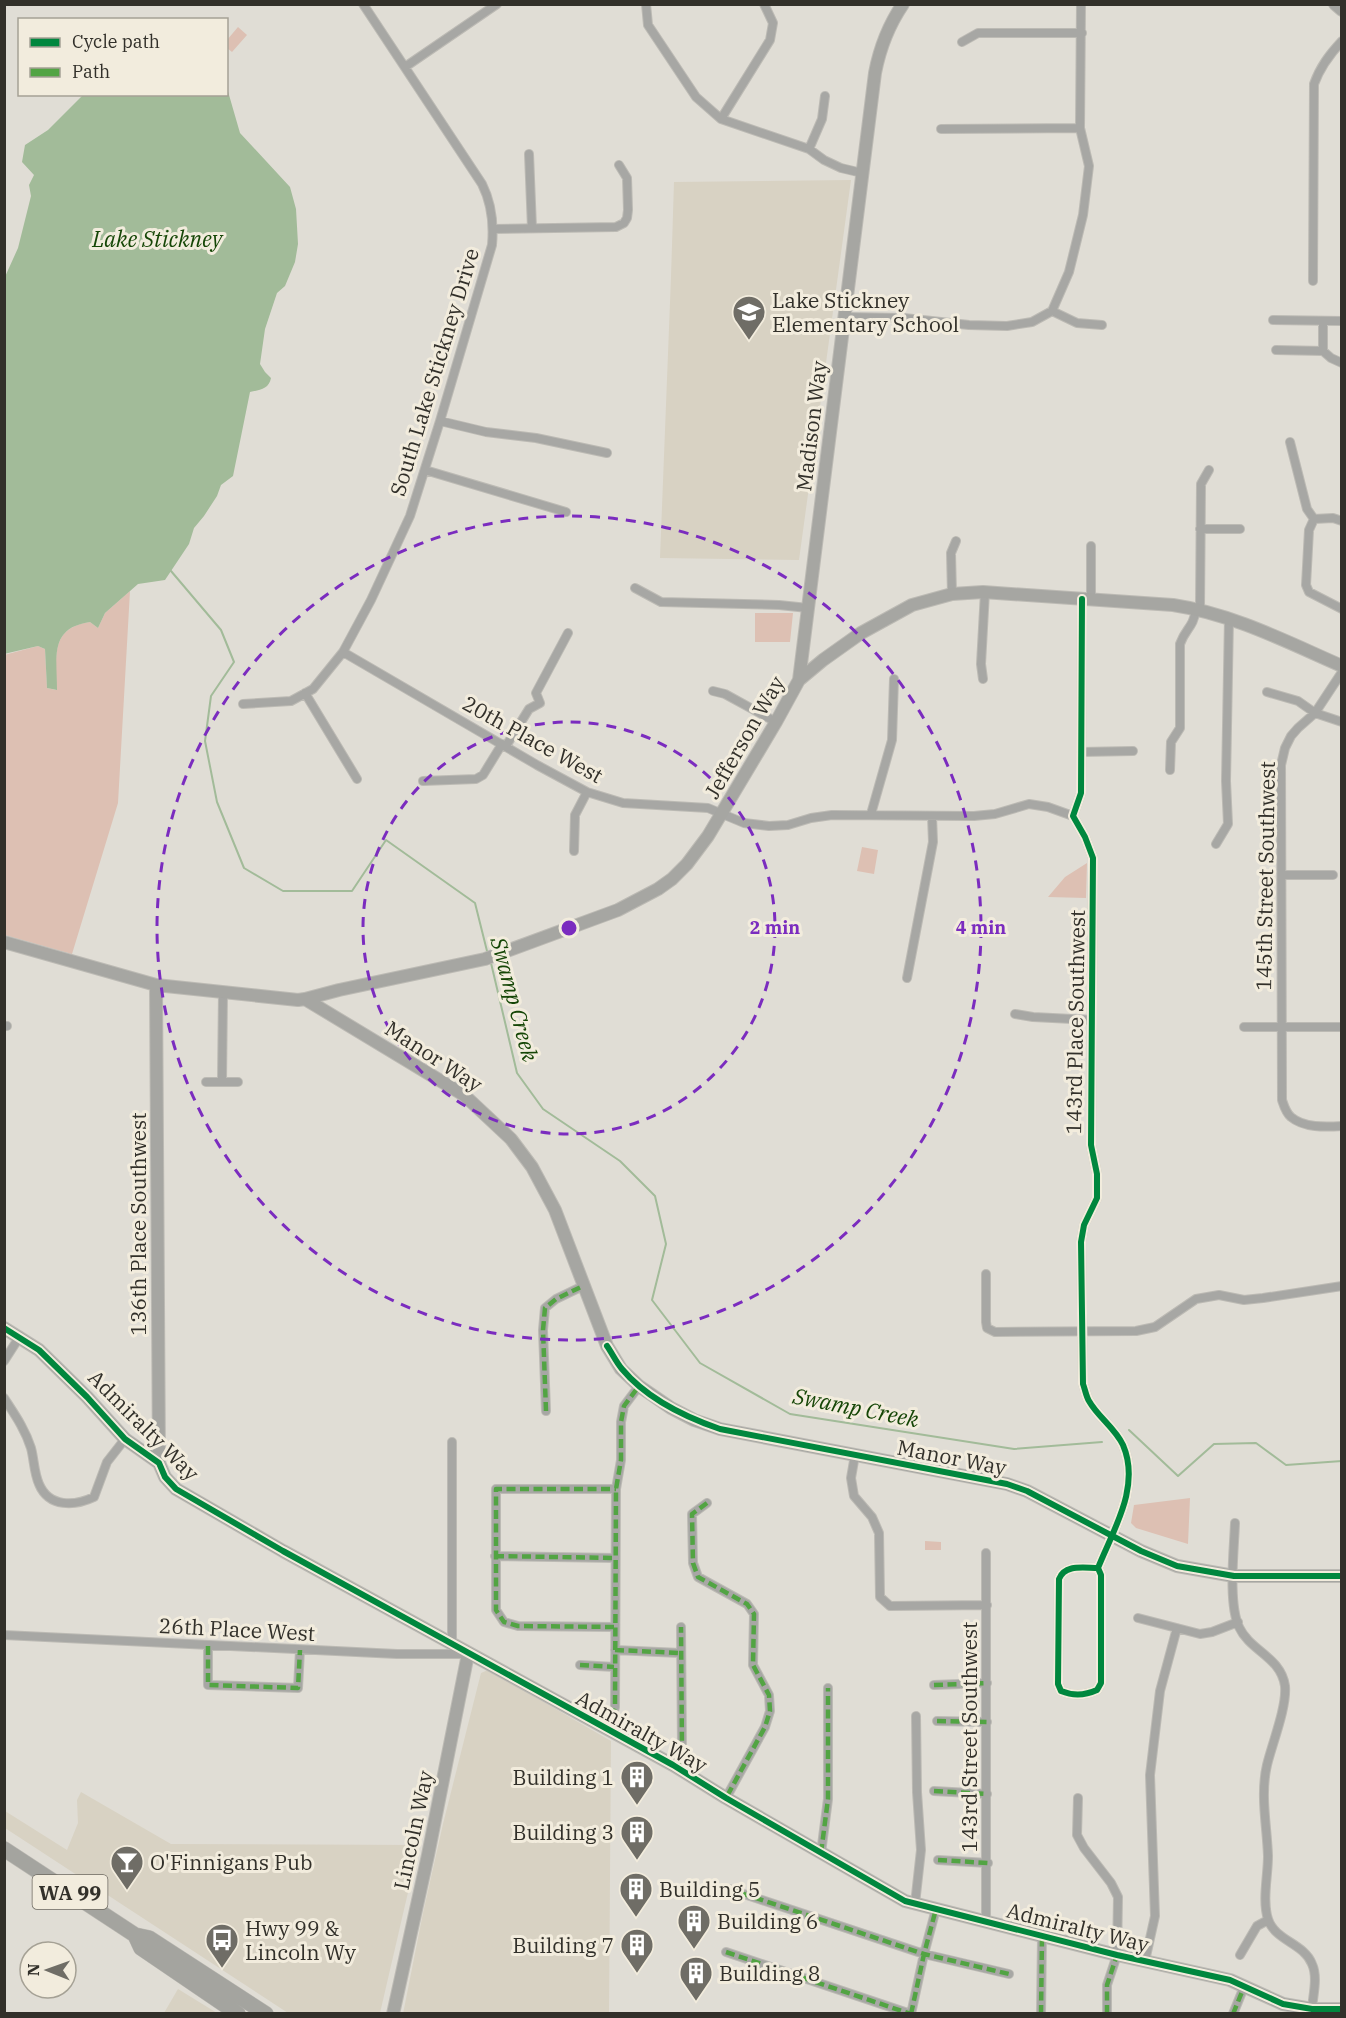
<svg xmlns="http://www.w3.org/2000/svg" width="1346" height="2018" viewBox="0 0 1346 2018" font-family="'IBM Plex Serif',serif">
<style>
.built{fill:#d8d2c3}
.green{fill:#ddc0b3}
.water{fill:#a2bb99}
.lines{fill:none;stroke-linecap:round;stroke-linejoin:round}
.stream{stroke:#a2bb99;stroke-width:2}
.street-casing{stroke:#bcbab4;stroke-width:10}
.secondary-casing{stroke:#bcbab4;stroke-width:14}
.highway-casing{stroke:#bcbab4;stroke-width:16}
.street{stroke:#a7a7a4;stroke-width:8}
.secondary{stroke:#a6a6a2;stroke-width:12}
.highway{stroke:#a4a49f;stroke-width:15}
.quiet{stroke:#52a443;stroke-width:4.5;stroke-dasharray:9 4.5;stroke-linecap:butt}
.cycleway-casing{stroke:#f2ecdd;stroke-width:10}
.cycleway{stroke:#00873e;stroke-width:6}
.ring{fill:none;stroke:#7b2cbf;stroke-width:3;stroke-dasharray:10 8}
.labels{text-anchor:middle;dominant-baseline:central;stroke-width:6;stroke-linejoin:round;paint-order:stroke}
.shield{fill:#f2ecdd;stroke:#6c6860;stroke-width:1.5}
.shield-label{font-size:20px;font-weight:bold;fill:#32302a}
.poi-label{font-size:21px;fill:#32302a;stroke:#f2ecdd;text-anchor:start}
.street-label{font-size:21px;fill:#32302a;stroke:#f2ecdd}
.water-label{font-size:22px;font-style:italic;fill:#154606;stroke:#f2ecdd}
.centre{fill:#7b2cbf;stroke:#f2ecdd;stroke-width:3}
.ring-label{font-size:18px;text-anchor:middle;font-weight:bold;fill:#7b2cbf;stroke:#f2ecdd;stroke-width:6;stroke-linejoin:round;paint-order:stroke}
</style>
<rect width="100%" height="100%" fill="#e0ddd5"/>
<path class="built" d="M851,180L799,560L660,558L671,277L674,182Z
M488,1670L611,1741L609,2013L403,2014L423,1913L443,1824L481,1673Z
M81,1792L171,1844L419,1845L380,2013H288L5,1828V1811L67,1850L78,1823L77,1800Z
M178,1989L217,2013H164Z"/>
<path class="green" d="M238,27L247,35L232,52L227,48V40Z
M130,591L118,803L72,954L5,935L4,655L38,646L45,649L47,688L56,690C57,657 49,628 90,622L98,628L105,613Z
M755,613H793L790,642H755Z
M862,847L878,850L874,874L857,871Z
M1087,863L1086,898L1048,897L1065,877Z
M1190,1498L1188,1544L1136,1528L1131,1523L1134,1505Z
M925,1541L941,1542V1550H925Z"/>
<path class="water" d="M227,88L240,133L290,187L296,209L298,244L295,262L285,286L277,293L265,329L260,364L265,372L271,378C269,389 260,390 250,392L233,476L221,485L217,496L204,516L194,528L189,544L165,580L138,584L105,613L98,628L90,622C49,628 57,657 57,690L47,688L45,649L38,646L4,654V279L18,248L31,196L29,185L34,175L22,162L25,145L48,130L83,95L226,94Z"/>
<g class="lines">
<path class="stream" d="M171,571L221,630L234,662L211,696L205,741L217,802L244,868L283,891H352L386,840L475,903L488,955
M491,963L517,1073L543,1109L620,1161L655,1196L666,1244L652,1300L700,1363L790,1414L1014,1449L1102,1442
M1129,1430L1178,1476L1214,1444L1256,1443L1286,1465L1342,1461"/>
<g class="street-casing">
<path id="street" d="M646,4L648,25L696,97L721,119L809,149L824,160L841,168L862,173
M962,42L978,33H1082
M405,67L497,4
M721,119L770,40L773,23L764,4
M941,129L1080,128
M809,149L822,119L825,96
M529,154L532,228
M493,229L616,227L624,223L627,218L628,210L627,178L619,165
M1313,281L1314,84C1320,67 1329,55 1342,41
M1052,311L1069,272L1083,215L1089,166L1080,128L1081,4
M1052,311L1077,323L1102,325
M845,317L904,318L969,325L1007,326L1032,322L1052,311
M1273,320L1342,321
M1276,350L1323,351L1331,358L1342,363
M1323,351V321
M440,421L486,432L536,438L607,453
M1290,442L1307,509L1314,519L1309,530L1306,585L1309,592L1342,609
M425,470L566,512
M1314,519L1333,518L1342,521
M1200,529H1240
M635,588L661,602L779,605L808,608
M952,594L951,553L956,541
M1082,599L1081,793L1073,816L1085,837L1093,858L1091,1145L1097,1174V1198L1084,1225L1081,1242L1083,1384C1085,1389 1086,1396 1089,1401C1098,1417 1115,1428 1123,1445C1141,1487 1113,1530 1098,1568L1101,1575V1683L1097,1690C1086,1695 1073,1696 1061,1691L1058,1684L1059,1579C1065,1564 1083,1568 1098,1568
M1091,599V546
M1200,609L1201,484L1209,470
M343,652L537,765L587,792L623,803L708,808L744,823L769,826L788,825L811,818L832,815L974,816L995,814L1029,804L1048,807L1073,816
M1342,672L1315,713L1298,728L1291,736L1285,748L1281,765L1282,1100C1284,1106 1286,1113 1291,1117C1304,1128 1325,1127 1342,1126
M983,679L981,664L985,592
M713,691L725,694L776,722
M1267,692L1298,701L1315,713L1342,722
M305,693L357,779
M243,704L291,701L313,689L343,652L371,600L410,516L440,421L492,245C494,223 492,204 482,184L363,4
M506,746L529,709L540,703L536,693L568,633
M1081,752L1133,751
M1170,770L1171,742L1180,728V644C1186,627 1193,629 1196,609
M423,781L476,779L483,775L502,744
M871,814L892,740L894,679
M1216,844L1228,824L1226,781L1229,618
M574,851L575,815L587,792
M1282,875H1333
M907,978L933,842L932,816
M1015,1014L1033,1017L1092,1020
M4,1026H7
M1244,1027H1342
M206,1082H238
M222,1082L223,992
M986,1274V1322L987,1328L995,1332L1136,1331L1155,1327L1196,1299L1219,1295L1244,1300L1263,1298L1342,1286
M4,1361L20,1336
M4,1398C15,1415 25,1429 31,1448C34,1459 34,1473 39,1484C49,1508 75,1506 94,1497L107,1462L125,1439
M546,1411L543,1330L545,1308L556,1299L583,1286
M452,1442V1644
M855,1455L851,1478L854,1496L872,1517L879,1533L880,1597L890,1606L987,1605
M707,1503L692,1514L693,1563L698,1577L747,1604L754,1614L753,1665L769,1695L770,1711L765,1727L726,1798
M1235,1523C1234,1550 1228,1603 1239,1627C1250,1651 1281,1657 1285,1686C1287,1707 1272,1744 1267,1765C1260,1795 1267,1826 1268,1856C1268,1876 1262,1900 1268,1919C1275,1941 1304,1943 1312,1964C1318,1977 1313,1995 1312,2009
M986,1553V1921
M495,1556L615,1558
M1138,1618L1200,1634L1212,1632L1238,1622
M614,1627L518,1626L504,1622L496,1610V1489H616
M4,1635L397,1654H468
M208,1646V1685L298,1688L300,1650
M615,1650L680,1653
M580,1665L614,1667
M934,1685L987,1683
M937,1721L987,1722
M608,1730L615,1707L616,1489L621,1460V1422L624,1406L639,1386
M677,1767L682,1752L681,1627
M934,1791L987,1794
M1078,1798L1077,1835L1084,1848L1111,1883L1118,1897L1117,1955L1107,1985V2014
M821,1853L828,1799V1688
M938,1860L988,1863
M729,1889L924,1954L1009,1974
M915,1904L921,1850L917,1792L916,1716
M726,1952L911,2014
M1240,1955L1257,1926L1268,1920
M1145,1961L1155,1916L1150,1775L1160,1691L1177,1628
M911,2014L924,1954L936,1909
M1041,2014L1042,1936
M1233,2014L1244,1987"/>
</g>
<g class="secondary-casing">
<path id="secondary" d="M1335,4L1342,10
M799,680L875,73C880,47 888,26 903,4
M4,942L156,985L298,1000L305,999L464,1095L511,1139L532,1167L555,1210L607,1346L621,1369L639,1386L671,1408L694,1420L720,1429L1007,1484L1027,1491L1141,1551L1177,1566L1234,1576H1342
M156,985L159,1463
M305,999L339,990L485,959L618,910L658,889L672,879L687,864L708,836L776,722L799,680L823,660L861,633L912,605L952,594L983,592L1173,605C1233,614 1287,642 1342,666
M4,1328L39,1350L87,1397L125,1439L159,1463L165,1477L176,1489L283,1551L673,1765L726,1798L905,1901L1117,1955L1230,1980L1283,2004L1312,2009H1342
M393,2014L428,1855L468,1654"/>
</g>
<g class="highway-casing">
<path id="highway" d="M4,1849L135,1935L149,1938L266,2014
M135,1935L141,1948L238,2014"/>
</g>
<use href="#street" class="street"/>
<use href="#secondary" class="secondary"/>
<use href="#highway" class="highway"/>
<path class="quiet" d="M546,1411L543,1330L545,1308L556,1299L583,1286
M707,1503L692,1514L693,1563L698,1577L747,1604L754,1614L753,1665L769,1695L770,1711L765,1727L726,1798
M495,1556L615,1558
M614,1627L518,1626L504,1622L496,1610V1489H616
M208,1646V1685L298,1688L300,1650
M615,1650L680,1653
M580,1665L614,1667
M934,1685L987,1683
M937,1721L987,1722
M608,1730L615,1707L616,1489L621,1460V1422L624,1406L639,1386
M677,1767L682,1752L681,1627
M934,1791L987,1794
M821,1853L828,1799V1688
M938,1860L988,1863
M729,1889L924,1954L1009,1974
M726,1952L911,2014
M911,2014L924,1954L936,1909
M1041,2014L1042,1936
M1107,2014V1985L1117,1955
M1233,2014L1244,1987"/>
<g class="cycleway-casing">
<path id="cycleway" d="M1082,599L1081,793L1073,816L1085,837L1093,858L1091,1145L1097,1174V1198L1084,1225L1081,1242L1083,1384C1085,1389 1086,1396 1089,1401C1098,1417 1115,1428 1123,1445C1141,1487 1113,1530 1098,1568L1101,1575V1683L1097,1690C1086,1695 1073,1696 1061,1691L1058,1684L1059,1579C1065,1564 1083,1568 1098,1568
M4,1328L39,1350L87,1397L125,1439L159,1463L165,1477L176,1489L283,1551L673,1765L726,1798L905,1901L1117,1955L1230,1980L1283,2004L1312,2009H1342
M607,1346C612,1353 616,1362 622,1369C647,1399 685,1417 720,1429L1007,1484L1027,1491L1141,1551L1177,1566L1234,1576H1342"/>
</g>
<use href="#cycleway" class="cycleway"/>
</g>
<g class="ring">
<circle cx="569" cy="928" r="206"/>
<circle cx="569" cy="928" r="412"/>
</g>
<defs>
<g id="school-pin" transform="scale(1.725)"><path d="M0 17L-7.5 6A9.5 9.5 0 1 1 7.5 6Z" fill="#6f6d66" stroke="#f2ecdd"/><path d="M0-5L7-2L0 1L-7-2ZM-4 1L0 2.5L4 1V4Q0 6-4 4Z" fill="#fff"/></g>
<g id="building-pin" transform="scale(1.725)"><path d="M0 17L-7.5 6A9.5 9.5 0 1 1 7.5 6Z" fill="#6f6d66" stroke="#f2ecdd"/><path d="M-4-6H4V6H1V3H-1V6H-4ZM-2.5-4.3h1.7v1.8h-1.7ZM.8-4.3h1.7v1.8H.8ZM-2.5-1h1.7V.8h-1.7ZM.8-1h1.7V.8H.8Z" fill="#fff"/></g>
<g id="bar-pin" transform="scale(1.725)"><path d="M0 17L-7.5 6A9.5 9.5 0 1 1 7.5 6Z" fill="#6f6d66" stroke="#f2ecdd"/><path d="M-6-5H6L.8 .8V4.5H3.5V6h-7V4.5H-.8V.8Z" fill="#fff"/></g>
<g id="bus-pin" transform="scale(1.725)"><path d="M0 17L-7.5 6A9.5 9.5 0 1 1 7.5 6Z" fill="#6f6d66" stroke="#f2ecdd"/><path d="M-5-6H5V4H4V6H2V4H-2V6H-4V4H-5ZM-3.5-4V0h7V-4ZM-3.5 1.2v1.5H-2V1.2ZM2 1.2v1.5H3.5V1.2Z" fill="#fff"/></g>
</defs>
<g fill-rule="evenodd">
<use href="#school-pin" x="749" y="312"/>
<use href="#building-pin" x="637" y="1777"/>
<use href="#building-pin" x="637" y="1832"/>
<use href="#bar-pin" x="127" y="1862"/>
<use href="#building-pin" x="636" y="1889"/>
<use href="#building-pin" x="694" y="1921"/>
<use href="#bus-pin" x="222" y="1940"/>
<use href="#building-pin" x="637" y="1945"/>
<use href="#building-pin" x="696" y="1973"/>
</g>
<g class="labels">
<rect class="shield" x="32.5" y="1875" width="75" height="34" rx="4.5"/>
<g class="shield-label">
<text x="70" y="1892">WA 99</text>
</g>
<g class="poi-label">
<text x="772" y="300">Lake Stickney<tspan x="772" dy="24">Elementary School</tspan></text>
<text x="614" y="1777" text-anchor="end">Building 1</text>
<text x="614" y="1832" text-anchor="end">Building 3</text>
<text x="150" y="1862">O'Finnigans Pub</text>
<text x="659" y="1889">Building 5</text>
<text x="717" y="1921">Building 6</text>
<text x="245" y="1928">Hwy 99 &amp;<tspan x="245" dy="24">Lincoln Wy</tspan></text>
<text x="614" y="1945" text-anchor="end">Building 7</text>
<text x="719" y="1973">Building 8</text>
</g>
<g class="street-label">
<text transform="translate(434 372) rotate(-73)">South Lake Stickney Drive</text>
<text transform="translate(811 426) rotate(-83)">Madison Way</text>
<text transform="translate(744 737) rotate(-60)">Jefferson Way</text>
<text transform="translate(533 739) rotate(29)">20th Place West</text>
<text transform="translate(1265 876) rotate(-89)">145th Street Southwest</text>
<text transform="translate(1075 1022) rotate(-89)">143rd Place Southwest</text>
<text transform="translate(434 1056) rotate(33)">Manor Way</text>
<text transform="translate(138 1224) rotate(-90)">136th Place Southwest</text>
<text transform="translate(144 1425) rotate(45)">Admiralty Way</text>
<text transform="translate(952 1457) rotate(11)">Manor Way</text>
<text transform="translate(237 1629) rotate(3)">26th Place West</text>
<text transform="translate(642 1731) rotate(29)">Admiralty Way</text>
<text transform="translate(969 1737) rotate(-90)">143rd Street Southwest</text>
<text transform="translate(413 1830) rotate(-78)">Lincoln Way</text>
<text transform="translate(1078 1927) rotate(14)">Admiralty Way</text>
</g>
<g class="water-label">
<text x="157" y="238">Lake Stickney</text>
<text transform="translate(515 999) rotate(75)">Swamp Creek</text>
<text transform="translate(856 1407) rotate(11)">Swamp Creek</text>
</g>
</g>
<circle cx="569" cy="928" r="9" class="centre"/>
<g class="ring-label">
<text x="775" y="934">2 min</text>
<text x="981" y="934">4 min</text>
</g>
<rect width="1346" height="2018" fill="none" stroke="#32302a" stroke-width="12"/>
<rect x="18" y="18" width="210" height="78" fill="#f2ecdd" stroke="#a5a195" stroke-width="1.5"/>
<rect x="30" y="38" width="30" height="9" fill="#00873e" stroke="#a5a195" stroke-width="1.5"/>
<text x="72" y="48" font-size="18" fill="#32302a">Cycle path</text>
<rect x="30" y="68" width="30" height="9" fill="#52a443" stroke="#a5a195" stroke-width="1.5"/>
<text x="72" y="78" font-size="18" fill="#32302a">Path</text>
<g transform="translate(48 1970) rotate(271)"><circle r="28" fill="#f2ecdd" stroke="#a5a195" stroke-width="1.5"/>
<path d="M0-4.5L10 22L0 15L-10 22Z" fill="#6f6d66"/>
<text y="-9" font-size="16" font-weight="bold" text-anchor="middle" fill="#32302a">N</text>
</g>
</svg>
